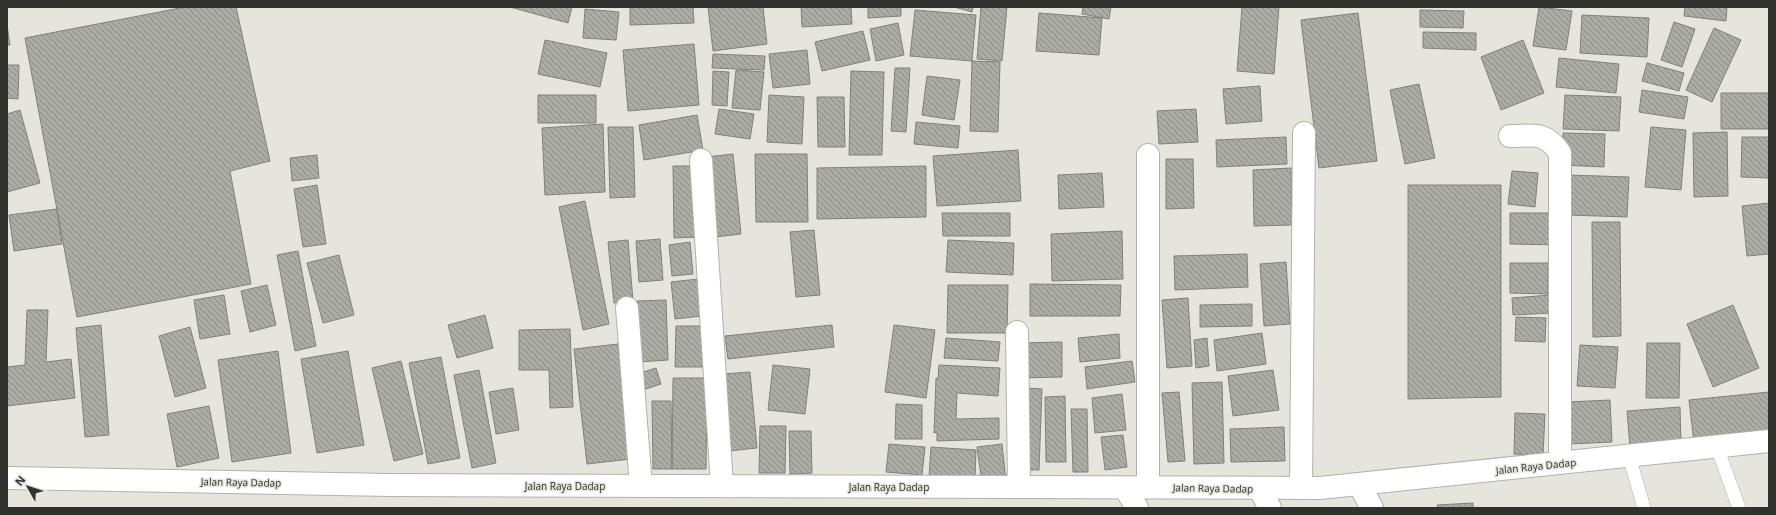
<svg xmlns="http://www.w3.org/2000/svg" width="1776" height="515" viewBox="0 0 1776 515" font-family="'Open Sans',sans-serif">
<style>
.building{fill:url(#building-back-hatch);stroke:#81817b}
.lines{fill:none;stroke-linecap:round;stroke-linejoin:round}
.service-casing{stroke:#b2b2ac;stroke-width:14}
.minor-casing{stroke:#b2b2ac;stroke-width:24}
.secondary-casing{stroke:#b2b2ac;stroke-width:24}
.service{stroke:#fff;stroke-width:13}
.minor{stroke:#fff;stroke-width:22}
.secondary{stroke:#fff;stroke-width:22}
.labels{text-anchor:middle;dominant-baseline:central;stroke-width:3;stroke-linejoin:round;paint-order:stroke}
.street-label{font-size:10px;fill:#31312e;stroke:#e5e5de}
</style>
<defs>
<pattern id="building-back-hatch" width="6" height="6" patternUnits="userSpaceOnUse"><rect width="6" height="6" fill="#acaca6"/><path d="M-1 5l2 2M0 0l6 6M5-1l2 2" fill="none" stroke="#8d8d88"/></pattern>
</defs>
<rect width="100%" height="100%" fill="#e5e5de"/>
<path class="building" d="M185,7H236L270,161L230,171L251,284L77,317L25,38Z
M510,7H572L568,23Z
M630,7H693L694,23L630,25Z
M708,7H763L767,44L713,51Z
M801,7H851L852,24L802,27Z
M868,7H901V16L868,18Z
M954,7H973L972,12Z
M981,7H1007L1002,61L977,59Z
M1083,7H1111L1109,19L1082,14Z
M1242,7H1279L1274,74L1237,71Z
M1539,7L1572,11L1566,50L1533,46Z
M1685,7H1727L1726,21L1684,16Z
M585,9L619,12L616,40L583,38Z
M915,10L976,15L972,61L910,56Z
M1420,10L1464,11L1463,28L1420,27Z
M1039,13L1102,18L1099,55L1036,51Z
M1358,13L1377,161L1319,168L1301,20Z
M1582,15L1649,18L1647,57L1580,53Z
M1674,22L1695,29L1682,67L1661,60Z
M898,23L904,55L876,61L870,29Z
M7,25L10,45H7Z
M1714,28L1741,40L1712,102L1686,90Z
M863,31L870,60L822,71L815,42Z
M1423,32L1476,33V50L1423,48Z
M545,40L607,53L600,87L538,74Z
M1523,40L1544,93L1501,110L1481,57Z
M694,44L699,105L628,111L623,50Z
M807,50L810,84L773,88L769,54Z
M713,54L765,56L764,70L712,68Z
M1559,58L1619,64L1616,93L1556,87Z
M972,61L1000,62L998,132L970,131Z
M1647,63L1684,73L1679,91L1642,81Z
M7,65H19L18,99L7,98Z
M895,68H910L906,132L891,131Z
M736,70L764,72L760,110L732,108Z
M713,71L729,72L727,106L712,105Z
M851,71L884,72L882,155H849Z
M927,76L960,80L954,120L922,115Z
M1419,84L1435,158L1405,164L1390,90Z
M1260,86L1262,121L1226,124L1223,89Z
M1642,90L1688,97L1684,119L1639,112Z
M1721,93H1769V129H1721Z
M538,95H596V123H538Z
M769,95L804,97L802,144L767,142Z
M1565,95L1621,97L1619,131L1563,129Z
M817,97H844L845,147H818Z
M719,109L754,114L750,139L715,134Z
M1196,109L1198,142L1159,144L1157,111Z
M20,110L40,183L7,192V114Z
M697,115L703,150L644,160L639,125Z
M916,122L960,126L958,148L914,144Z
M603,124L605,192L545,195L542,128Z
M608,127H633L635,197L610,198Z
M1651,127L1686,130L1681,190L1645,187Z
M1727,132L1728,196L1694,197L1693,133Z
M1563,133L1605,134L1604,167L1562,165Z
M1286,137L1287,164L1217,167L1216,140Z
M1742,137H1769V178L1741,177Z
M1018,150L1021,201L937,206L933,156Z
M733,154L741,234L715,237L706,157Z
M755,154H807L808,222H756Z
M317,155L319,178L292,181L290,158Z
M1166,159H1193L1194,208L1166,209Z
M673,166H699L701,237L674,238Z
M926,166V217L817,219V168Z
M1291,168L1292,225L1254,226L1253,170Z
M1512,171L1538,173L1535,207L1508,204Z
M1102,173L1104,207L1059,209L1058,175Z
M1569,175L1629,177L1627,217L1568,215Z
M317,185L326,244L303,247L294,189Z
M1408,185H1501V397L1408,399Z
M585,201L609,324L583,330L559,207Z
M1769,203V254L1747,256L1742,206Z
M57,209L62,244L14,251L9,215Z
M942,213H1010V236H943Z
M1510,213H1559V245L1510,244Z
M1592,222H1620L1621,336L1593,337Z
M814,230L820,295L796,297L790,232Z
M1122,231L1123,279L1052,281L1051,234Z
M660,239L663,280L639,282L636,241Z
M628,240L633,301L614,303L608,242Z
M948,240L1014,243L1013,275L946,272Z
M690,242L693,274L672,276L669,245Z
M298,251L316,346L295,351L277,255Z
M1247,254L1248,287L1175,290L1174,256Z
M339,255L354,315L323,323L307,263Z
M1286,262L1290,324L1264,326L1260,264Z
M1510,263H1548V294L1510,293Z
M698,279L702,316L675,319L671,282Z
M1030,284L1121,285L1120,316H1030Z
M267,285L276,325L250,332L241,291Z
M948,285H1008L1007,333H947Z
M224,295L230,334L200,339L194,300Z
M1551,295L1552,313L1513,315L1512,298Z
M1188,298L1192,366L1167,368L1162,300Z
M666,300L668,360L639,362L637,301Z
M1252,304V326L1200,327V305Z
M1733,305L1759,368L1713,387L1687,324Z
M27,310H48L46,362L71,359L75,398L7,406V367L25,365Z
M485,315L493,348L457,358L448,325Z
M1516,317L1546,318L1545,342L1515,341Z
M101,325L109,435L85,437L76,328Z
M832,325L834,347L728,359L725,336Z
M894,325L935,330L926,398L885,392Z
M676,326H705V367H675Z
M190,327L206,388L175,397L159,336Z
M570,329L573,407L550,408L549,370H519V330Z
M1262,333L1266,364L1217,371L1214,340Z
M1119,334L1120,358L1080,362L1078,338Z
M946,338L1000,342L998,361L944,358Z
M1207,338L1209,366L1196,368L1194,340Z
M1062,342V377L1019,378V343Z
M1647,343H1680L1679,398H1646Z
M618,344L631,459L587,464L574,349Z
M1580,345L1618,347L1615,388L1577,386Z
M278,351L291,453L232,462L218,360Z
M348,351L364,445L317,453L301,359Z
M441,357L460,458L428,464L409,363Z
M401,361L423,454L394,461L372,368Z
M1132,361L1135,382L1087,389L1085,367Z
M773,365L810,369L805,414L768,410Z
M939,365L1000,368L998,396L957,393L956,419L999,418V439L937,441V432L934,433L936,378L938,379Z
M656,368L661,384L640,391L634,375Z
M479,370L496,463L472,468L454,375Z
M1273,370L1279,410L1233,416L1228,376Z
M750,372L757,448L729,451L723,374Z
M673,378H707L706,469H672Z
M1222,382L1224,463L1194,464L1192,383Z
M513,388L519,430L496,434L489,392Z
M1026,388L1042,389L1039,470H1023Z
M1179,392L1185,461L1168,462L1162,393Z
M1769,392V434L1694,443L1689,400Z
M1122,394L1126,430L1095,433L1092,398Z
M1065,396L1066,462H1046L1045,397Z
M1610,400L1612,442L1570,444L1568,402Z
M652,401H671L672,469H653Z
M896,404L922,405V439H895Z
M209,406L219,458L177,467L167,414Z
M1680,407L1681,443L1630,447L1627,411Z
M1071,409H1087L1088,472H1073Z
M1515,413L1545,414L1543,455L1514,454Z
M760,426H786L785,473H759Z
M1284,427L1285,461L1231,462L1230,429Z
M789,431H811L812,473L790,474Z
M1123,435L1127,467L1105,470L1101,437Z
M889,444L925,447L922,475L886,472Z
M1002,444L1006,481L982,484L977,447Z
M931,447L976,450L975,479L929,477Z
M1473,503V508H1438L1437,505Z"/>
<g class="lines">
<g class="service-casing">
<path id="service" d="M1717,447L1739,508
M1629,456L1644,508"/>
</g>
<g class="minor-casing">
<path id="minor" d="M1510,136C1534,136 1545,131 1560,153V463
M1148,155V487
M701,160L722,486
M627,308L641,486
M1017,332L1019,487
M1359,484L1372,508
M1125,488L1137,508
M1259,488L1270,508
M1301,488L1304,133"/>
</g>
<g class="secondary-casing">
<path id="secondary" d="M7,478L390,485L1320,488L1769,441"/>
</g>
<use href="#service" class="service"/>
<use href="#minor" class="minor"/>
<use href="#secondary" class="secondary"/>
</g>
<g class="labels">
<g class="street-label">
<text transform="translate(1536 466) rotate(-6)">Jalan Raya Dadap</text>
<text transform="translate(241 482) rotate(1)">Jalan Raya Dadap</text>
<text x="565" y="486">Jalan Raya Dadap</text>
<text x="889" y="487">Jalan Raya Dadap</text>
<text transform="translate(1213 488) rotate(1)">Jalan Raya Dadap</text>
</g>
</g>
<rect width="1776" height="515" fill="none" stroke="#31312e" stroke-width="16"/>
<g transform="translate(28 487) rotate(309)" stroke="#e5e5de" stroke-width="3" paint-order="stroke">
<path d="M0-3L7 15L0 10L-7 15Z" fill="#31312e"/>
<text y="-6" font-size="11" font-weight="bold" text-anchor="middle" fill="#31312e">N</text>
</g>
</svg>
